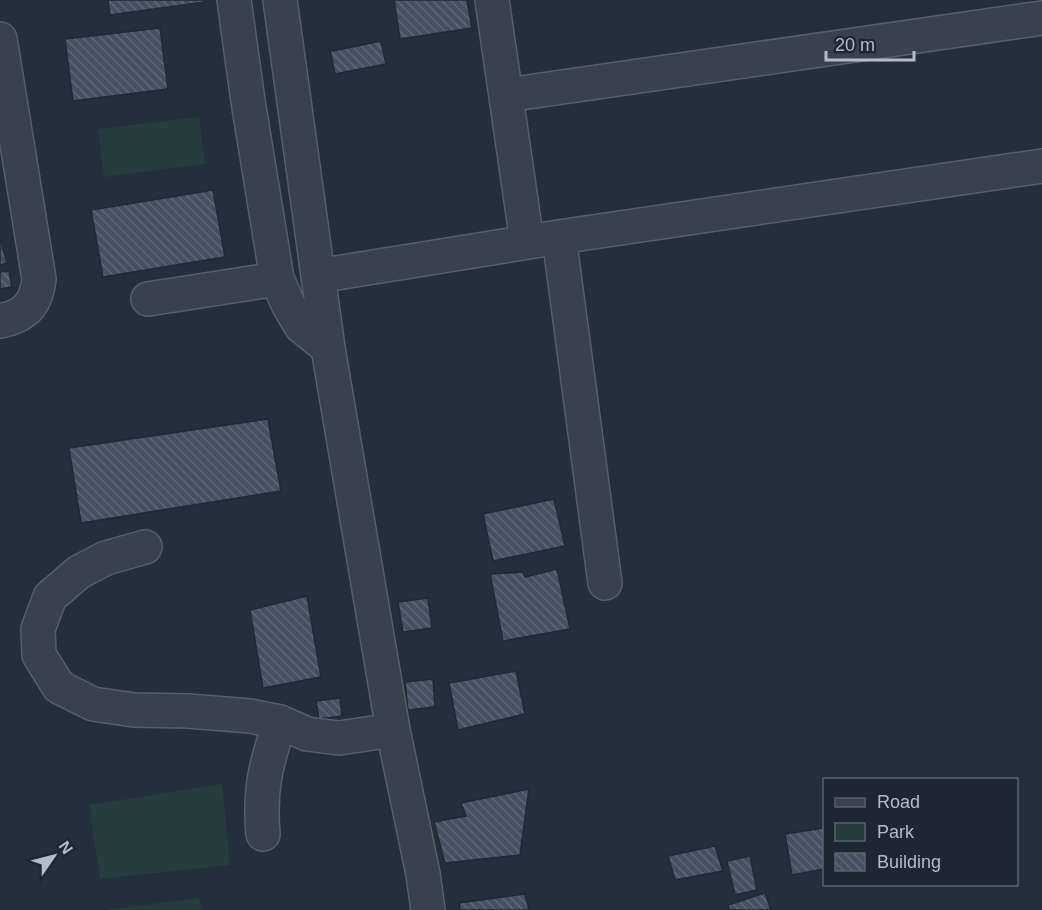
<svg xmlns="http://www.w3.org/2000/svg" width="1042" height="910" viewBox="0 0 1042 910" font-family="Helvetica,sans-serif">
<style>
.park{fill:#263c3f}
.building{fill:url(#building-back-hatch);stroke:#1f2835;stroke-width:1.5}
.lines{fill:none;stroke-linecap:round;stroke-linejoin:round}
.minor-casing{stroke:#565f6c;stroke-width:36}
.minor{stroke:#38414e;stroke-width:33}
</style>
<defs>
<pattern id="building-back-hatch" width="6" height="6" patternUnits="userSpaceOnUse" patternTransform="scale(1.5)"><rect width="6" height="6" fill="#455162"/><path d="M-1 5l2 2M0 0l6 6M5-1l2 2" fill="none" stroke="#5d6877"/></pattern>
</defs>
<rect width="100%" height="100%" fill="#242f3e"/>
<path class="park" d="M199,117L205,164L104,177L98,129Z
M222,784L230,865L100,879L89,805Z
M199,898L201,910H105Z"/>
<path class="building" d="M108,0H204L205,2L110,15Z
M394,0H467L472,28L400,39Z
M160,28L168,89L73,101L65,39Z
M381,41L386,64L335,74L330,49L333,51Z
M213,190L225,257L103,277L91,210Z
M1,241L7,263L0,265V242Z
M9,271L12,287L0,289V272Z
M268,419L281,491L81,523L69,448Z
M554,499L565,546L493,561L483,514Z
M557,569L570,629L503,641L490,574L523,572L525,577Z
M307,596L321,677L263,688L250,610Z
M428,598L432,628L403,632L398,602Z
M516,671L525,714L458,730L449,683Z
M433,679L435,707L408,710L405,682Z
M340,698L342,716L319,719L316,701Z
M529,789L520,855L445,863L434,822L466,816L461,803Z
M824,828V869L792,875L785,834Z
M715,846L723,871L675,880L668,856Z
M750,856L757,890L735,895L727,861Z
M765,893L771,910H729L728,905Z
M525,894L529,910H460L459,903Z"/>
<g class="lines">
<g class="minor-casing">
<path id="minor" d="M234,0L248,101L277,279L288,304L301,326L328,348
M280,0L328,348L393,730L423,874L428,910
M492,0L527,242
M0,39L39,279C36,305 25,316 0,321
M507,95L1042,18
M559,237L605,583
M318,276L559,237L1042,166
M148,299L277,279
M145,547L106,558L79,572L50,597L38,629L39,655L59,687L93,704L134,710L188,711L250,716L280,722L307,734L339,738L393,730
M263,834C259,789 266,764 280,722"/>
</g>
<use href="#minor" class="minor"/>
</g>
<rect x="823" y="778" width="195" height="108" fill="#1d2633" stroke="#59626f" stroke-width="1.5"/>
<rect x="835" y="798" width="30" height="9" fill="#38414e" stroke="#59626f" stroke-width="1.5"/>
<text x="877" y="808" font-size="18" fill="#b4bcc9">Road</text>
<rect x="835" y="823" width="30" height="18" fill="#263c3f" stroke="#59626f" stroke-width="1.5"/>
<text x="877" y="838" font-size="18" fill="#b4bcc9">Park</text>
<rect x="835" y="853" width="30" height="18" fill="url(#building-back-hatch)" stroke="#59626f" stroke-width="1.5"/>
<text x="877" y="868" font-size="18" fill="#b4bcc9">Building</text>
<g transform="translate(54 856) rotate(55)" stroke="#1d2633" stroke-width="4.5" paint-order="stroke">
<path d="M0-4.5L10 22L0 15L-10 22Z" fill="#b4bcc9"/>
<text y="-9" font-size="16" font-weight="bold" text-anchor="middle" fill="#b4bcc9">N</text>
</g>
<path d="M826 51v9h88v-9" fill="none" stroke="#b4bcc9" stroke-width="3"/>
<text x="835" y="51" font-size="18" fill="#b4bcc9" stroke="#1d2633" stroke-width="4.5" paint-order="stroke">20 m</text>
</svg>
